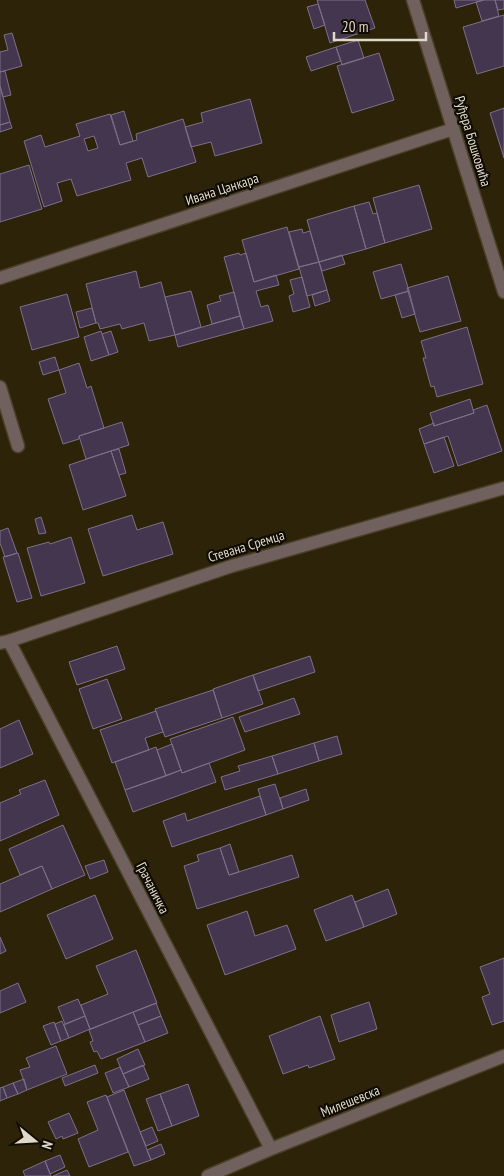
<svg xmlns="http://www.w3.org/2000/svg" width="504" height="1176" viewBox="0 0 504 1176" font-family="'PT Sans Narrow',sans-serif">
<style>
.building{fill:#44364e;stroke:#7e6f89;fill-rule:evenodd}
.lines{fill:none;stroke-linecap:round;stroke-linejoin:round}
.lane-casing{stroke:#494027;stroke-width:15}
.street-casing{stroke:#494027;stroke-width:15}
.lane{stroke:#70615e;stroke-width:12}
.street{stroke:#70615e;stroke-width:12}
.labels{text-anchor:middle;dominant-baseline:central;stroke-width:4.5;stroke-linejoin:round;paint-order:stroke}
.street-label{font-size:14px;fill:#dfd9ca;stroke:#110d04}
</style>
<rect width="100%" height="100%" fill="#2d2308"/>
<path class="building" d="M317,0H365L375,28L330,43Z
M454,0H484L456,8Z
M484,0H495L499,16L482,21L476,2Z
M495,0H504V9L498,10Z
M318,4L325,25L314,29L307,7Z
M504,15V66L477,74L463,27Z
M12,33L22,66L0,72V52L8,50L4,35Z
M358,40L364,58L342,65L336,47Z
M336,47L341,61L311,71L306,57Z
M379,53L394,100L352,113L337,66Z
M5,71L11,95L3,97L0,86V72Z
M0,86L10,122L0,125Z
M250,99L262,143L215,156L211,142L191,147L185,127L203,122L201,113Z
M504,108V158L490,113Z
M124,111L133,141L120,145L111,115Z
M110,114L120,145L137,140L136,134L183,119L196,162L148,177L142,158L126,163L131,180L77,196L71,179L57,183L62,201L44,207L24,141L41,135L45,147L80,136L76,124ZM94,136L98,148L88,151L84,139Z
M10,122L12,128L0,132V125Z
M29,165L42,209L0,222V174Z
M419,185L432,229L385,243L373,198Z
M369,202L373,214L377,213L385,243L366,249L354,206Z
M354,206L366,249L319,262L307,220Z
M287,227L299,269L254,282L242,240Z
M302,229L303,233L310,231L319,262L299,267L289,232Z
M239,253L240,255L246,253L254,282L276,275L279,285L256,291L261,307L268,305L273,321L244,329L224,257Z
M342,255L345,264L322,271L319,262Z
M319,262L327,290L307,296L299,267Z
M401,264L409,291L381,299L373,272Z
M136,271L140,288L161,282L175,335L149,341L144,323L122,329L120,324L100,329L98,323H96L86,284Z
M448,276L461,321L420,332L407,288Z
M302,277L310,307L293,312L289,296L294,294L290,280Z
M327,290L330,301L315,306L312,295Z
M191,291L201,327L175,335L165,297Z
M409,291L415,314L402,318L395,295Z
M234,292L240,316L212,324L207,305L221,301L219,296Z
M67,294L79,337L32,350L20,307Z
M92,308L96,323L80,328L76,312Z
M240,316L244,329L178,347L175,335Z
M467,327L483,384L437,397L434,386L431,387L423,358H426L421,341Z
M101,331L109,355L91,361L84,337Z
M111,331L118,352L109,355L102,334Z
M55,357L59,370L43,375L39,362Z
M79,363L87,388L91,386L104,428L79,436V439L63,444L48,399L66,393L59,370Z
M470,399L474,413L434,426L430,413Z
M487,405L502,451L458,466L448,436L424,444L419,429L434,423V426L474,413L473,410Z
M122,422L129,445L86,459L79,436Z
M444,437L454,466L434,473L424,444Z
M119,449L126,473L119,475L111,451Z
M111,451L126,496L83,510L69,465Z
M132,515L137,530L163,522L173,554L103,576L88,529Z
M41,517L46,533L39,534L35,519Z
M8,528L17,553L5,557L0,543V531Z
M71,537L85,583L41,596L27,548L49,542L50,544Z
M18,553L32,598L17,602L3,557Z
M117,646L125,669L77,685L69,662Z
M310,656L315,672L258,691L253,675Z
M253,675L263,704L222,718L213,689Z
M107,679L122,719L93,729L79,689Z
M213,690L222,718L165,737L155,709Z
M294,698L300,714L245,732L239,717Z
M156,711L163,732L145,738L149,750L112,763L100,730Z
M233,717L245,750L182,773L170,739Z
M19,720L33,754L0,768V729Z
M337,736L342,754L319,761L314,743Z
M314,743L319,761L278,774L272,756Z
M172,744L181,770L166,776L157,750Z
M156,747L166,776L125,790L115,762Z
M272,756L278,774L225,790L221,777L240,771L238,766Z
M209,763L216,782L133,812L125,790L181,770L182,773Z
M45,780L59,815L0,841V803L21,794L19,790Z
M275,784L283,809L266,815L258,789Z
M306,789L309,800L283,809L280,798Z
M260,796L266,815L172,847L163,821L185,813L187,821Z
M63,825L85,875L52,889L42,866L20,875L9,849Z
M230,844L239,872L229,875L220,848Z
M220,848L229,875L292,855L299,877L197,909L184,866L199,861L197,855Z
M104,860L108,872L90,879L85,866Z
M42,866L52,889L0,912V884Z
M388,889L397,914L364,927L355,902Z
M95,895L113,939L66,959L47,915Z
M352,895L364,927L326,941L314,910Z
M247,911L255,936L287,925L296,949L225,975L207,925Z
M0,937L6,951L0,954Z
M136,950L157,1003L90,1029L81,1005L108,994L96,966Z
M504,958V1021L492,1025L482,997L490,994L480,967Z
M18,983L26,1002L0,1013V991Z
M78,999L85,1016L65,1024L58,1007Z
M369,1002L377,1029L339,1042L331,1015Z
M156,1003L161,1016L138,1025L133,1012Z
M133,1012L145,1042L101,1059L97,1051L94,1052L90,1042L93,1041L89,1030Z
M85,1016L90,1029L69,1038L64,1025Z
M161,1016L168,1033L145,1042L138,1025Z
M320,1016L335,1059L309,1068L308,1065L283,1074L269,1036Z
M62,1021L69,1038L61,1041L55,1024Z
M54,1022L61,1041L51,1045L43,1026Z
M56,1046L67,1074L27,1090L20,1070L30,1067L26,1058Z
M138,1049L145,1065L123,1074L117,1059Z
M95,1065L98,1073L65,1086L62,1078Z
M143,1065L149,1079L129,1087L123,1074Z
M120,1067L129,1087L113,1093L105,1073Z
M24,1079L27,1090L18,1094L13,1083Z
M13,1083L18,1094L7,1098L3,1087Z
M188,1084L199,1116L172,1126L160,1094Z
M3,1087L7,1098L0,1101V1088Z
M124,1090L151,1160L134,1166L107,1097Z
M160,1094L172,1126L158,1131L146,1099Z
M106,1095L128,1152L89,1167L78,1139L98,1130L87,1102Z
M69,1113L78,1133L63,1139L62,1136L56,1139L48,1122Z
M152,1127L158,1141L146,1146L140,1132Z
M161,1144L165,1154L151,1160L147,1150Z
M60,1155L65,1167L50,1174L45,1161Z
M45,1161L51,1176H25L23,1171Z
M67,1170L70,1176H53Z"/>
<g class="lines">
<g class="lane-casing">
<path id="lane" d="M9,641L232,566L504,488"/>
</g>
<g class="street-casing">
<path id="street" d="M413,0L504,292
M0,278L453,129
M0,387L18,446
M0,643L9,641L271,1149
M208,1176L271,1149L504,1056"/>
</g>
<use href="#lane" class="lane"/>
<use href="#street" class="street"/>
</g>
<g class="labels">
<g class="street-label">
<text transform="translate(473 141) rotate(73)">Руђера Бошковића</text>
<text transform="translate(222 189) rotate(-18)">Ивана Цанкара</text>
<text transform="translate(246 546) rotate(-17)">Стевана Сремца</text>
<text transform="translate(153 888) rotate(63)">Грачаничка</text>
<text transform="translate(350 1101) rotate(-22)">Милешевска</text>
</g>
</g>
<g transform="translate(35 1141) rotate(108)" stroke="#110d04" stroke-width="4" paint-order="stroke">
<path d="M0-4L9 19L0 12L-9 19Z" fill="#dfd9ca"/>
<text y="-8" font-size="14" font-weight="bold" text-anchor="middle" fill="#dfd9ca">N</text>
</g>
<path d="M334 32v8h92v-8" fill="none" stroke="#dfd9ca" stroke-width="2.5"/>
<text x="342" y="32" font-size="15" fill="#dfd9ca" stroke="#110d04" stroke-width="4" paint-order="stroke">20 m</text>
</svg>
